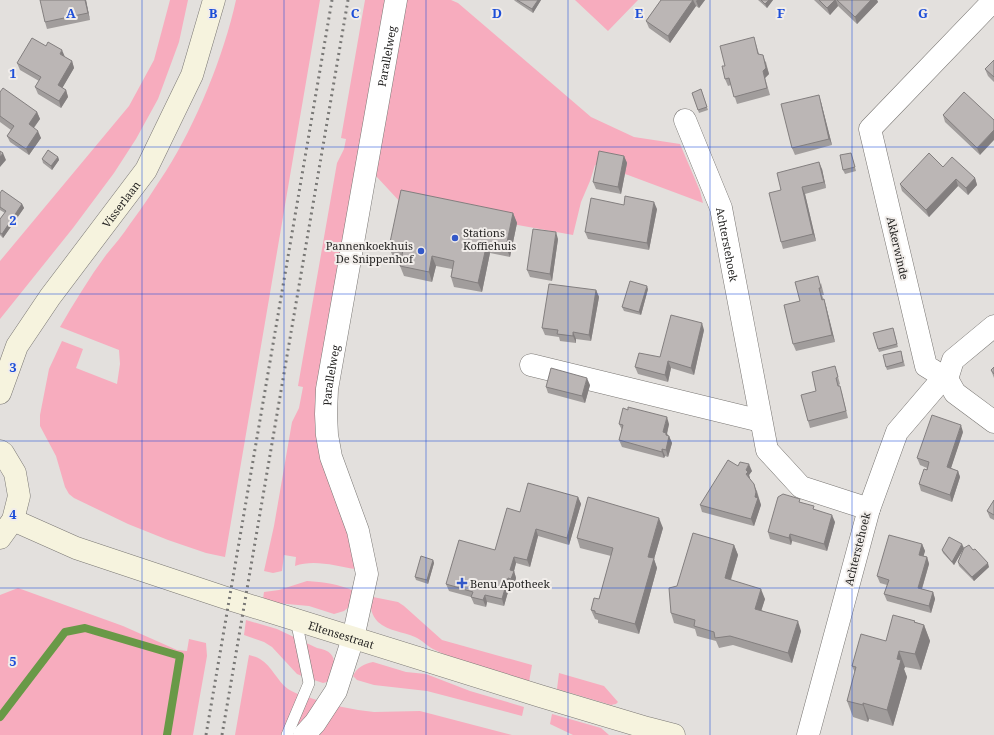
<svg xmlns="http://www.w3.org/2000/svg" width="994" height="735" viewBox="0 0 994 735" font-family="'Noto Serif',serif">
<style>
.green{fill:#f7acbe}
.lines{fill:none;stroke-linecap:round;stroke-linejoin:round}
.stream{stroke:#699947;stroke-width:8}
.lane-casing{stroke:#7a7774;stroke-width:12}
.street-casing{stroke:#7a7774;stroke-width:23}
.secondary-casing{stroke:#7a7774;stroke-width:23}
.lane{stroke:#fff;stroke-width:11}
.street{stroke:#fff;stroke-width:22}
.secondary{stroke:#f6f3de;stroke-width:22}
.rail{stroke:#797876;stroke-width:3;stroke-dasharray:2 4;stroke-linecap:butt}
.wall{fill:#a19d9c}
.shaded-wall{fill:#837f7f}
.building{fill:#bbb6b5;stroke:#837f7f}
.grid{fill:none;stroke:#1d4ed8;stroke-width:1;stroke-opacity:0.55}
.poi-dot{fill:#3358c8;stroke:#f1edea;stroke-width:1.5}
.labels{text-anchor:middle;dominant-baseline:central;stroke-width:4;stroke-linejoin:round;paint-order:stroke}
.street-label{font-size:11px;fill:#252423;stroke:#f1edea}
.poi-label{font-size:11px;fill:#252423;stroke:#f1edea;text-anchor:start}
.grid-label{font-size:13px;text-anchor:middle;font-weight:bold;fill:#1d4ed8;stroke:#f1edea;stroke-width:4;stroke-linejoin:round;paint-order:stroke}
</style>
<rect width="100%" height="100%" fill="#e3e0dd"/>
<path class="green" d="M170,0H188L179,42L158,99L136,139L114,173L73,228L0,319V261L129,106L154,60Z
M236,0H320L225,557L206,553L168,540L128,524L74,498L69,494L65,487L56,456L40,426V415L49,369L62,341L83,349L76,368L117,384L120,364L119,350L60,327C74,303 89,278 106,255C114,245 123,235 130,224C143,207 154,189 166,171C196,124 224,55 236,0Z
M365,0H386L316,407L315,432L320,451L354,545L355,569C336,566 314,559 295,566L296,557L284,555L282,571L273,573L264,571L274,526L292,422L299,408L303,387L298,386L337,163L344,149L346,139L341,138Z
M405,0H451L458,3L591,117L634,137L680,144L700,191L703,203L628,175L595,165L590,181L581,202L573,235L402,204L376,176Z
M575,0H638L608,31Z
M307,581C323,582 339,584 354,591L350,606L344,611L334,614L309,606L276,603L263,599L264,592L279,590Z
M18,588L123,626L177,650L187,651L189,639L206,643L207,656L193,735H0V595Z
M373,597L398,602L404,606L442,640L532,665L529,682C498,673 462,664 433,649C427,646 422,640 415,637C404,632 388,631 378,622C372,616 368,605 373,597Z
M246,620L277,629L317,648C338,651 336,665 331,681L323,683L302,676L297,674L272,647L264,642L244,635Z
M249,655C253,656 257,657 260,659C272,666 277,681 288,689C297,695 308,697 317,700L318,705L291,735H235Z
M373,662L406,672L426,674L470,691L524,707L522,716L427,691L374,685L357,680L353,676C357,667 364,664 373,662Z
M559,673L604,686L618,702L616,704L611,705L557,689Z
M337,706L358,710L374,712L420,711L512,735H315Z
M552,714L601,728L609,735H573L550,724Z"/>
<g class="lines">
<path class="stream" d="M0,717L65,632L85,628L180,656L167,735"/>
<g class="lane-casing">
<path id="lane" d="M287,735L309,683L296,620"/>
</g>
<g class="street-casing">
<g id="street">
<path id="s1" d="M685,120L721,208L767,450L801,487L869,509L808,735"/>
<path d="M994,326L953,360L947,379L955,393L994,422"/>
<path d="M531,365L761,421"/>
<path d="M869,509L897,432L938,384L947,379L926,366L870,129L994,0"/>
<path id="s2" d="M304,735L315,723L336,691L353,638L367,574L358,531L331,457L327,435L326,414L327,389L396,0"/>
</g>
</g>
<g class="secondary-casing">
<g id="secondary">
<path id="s3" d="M0,393L17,346L50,297L146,170L192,75L214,0"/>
<path d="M0,451L3,453L15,473L19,496L13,520L0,538"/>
<path id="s4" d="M13,520L76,548L229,599L540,696L647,728L674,735"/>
</g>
</g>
<use href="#lane" class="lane"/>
<use href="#street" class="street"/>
<use href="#secondary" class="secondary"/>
<path class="rail" d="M206,735L332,0
M222,735L348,0"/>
</g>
<path class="wall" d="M43,0H86L90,20L47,29L45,22Z
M514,0H541L533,13L515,1Z
M661,0H705L699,8L696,6L670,43L649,28L646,21Z
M758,0H773L767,8Z
M814,0H877L878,2L857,24L838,6L830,15Z
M756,44L759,54L766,62L769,74L765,78L770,95L737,104L731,85L728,86L725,79V66Z
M64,57L72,61L74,68L62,88L66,90L68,97L61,108L38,94L35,87L39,81L20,70L17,63Z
M994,60V82L988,76L985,69Z
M701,89L708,110L699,113L692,93Z
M0,92L37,112L40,119L34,128L41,138L29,155L10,142L7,136L11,130L0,122Z
M964,92L980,155L945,122L943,115Z
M821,102L832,145L795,155L792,148Z
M851,153L856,171L845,174L843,170Z
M624,156L627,163L621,194L596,189L593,182Z
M58,157L59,160L52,170L43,163L42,159Z
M943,167L975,178L977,185L968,195L958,186L929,217L902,191L900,184Z
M822,169L826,188L805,194L816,241L783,249L781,242V190Z
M0,193L22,204L24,208L3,238L0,235V219L5,213L0,210Z
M624,205L657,209L649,250L588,239L585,232Z
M513,213L517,223L510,257L490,253L482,292L454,287L451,277L452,269L436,266L432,282L404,276L400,266L402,259L393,257L389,247Z
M558,239L552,281L530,277L527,270Z
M821,283L824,295H822L826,306L835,342L796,351L793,344Z
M648,289L641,315L624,311L622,307Z
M596,290L599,297L591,341L576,339V343L560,341L559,337L545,335L542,328Z
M704,330L694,375L671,368L668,382L638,374L635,367L660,357Z
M894,331L898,347L879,352L878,349Z
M901,351L905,366L887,370L886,367Z
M994,367V378L991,370Z
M837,373L840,384L839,385L842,393L848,418L810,428L808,421Z
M590,385L585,403L548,393L546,387Z
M619,424H669L667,434L668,436H669L672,443L668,457L665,456L664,458L622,447L619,440L622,430Z
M963,432L951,468L958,471L960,477L952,502L921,491L919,484L927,468L920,465L917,458Z
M738,466L752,471L749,475L750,479L757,491L761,505L754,526L702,512L700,505Z
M578,497L581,504L569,545L538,536L530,567L516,563L514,571L516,578L514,586L510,585L504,606L487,602L486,607L474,604L471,597L449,591L446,584L495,550L520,512Z
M994,500V520L990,518L987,511Z
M801,502L815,510L835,522L827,551L792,541L791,545L770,539L768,532Z
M663,528L654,559L657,568L639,634L598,623V620L595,619L591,610L599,599L611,556L580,548L577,538Z
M922,544L925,551L923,556L927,557L929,564L922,589L933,592L935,599L931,613L887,601L884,594L887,585L880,583L877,576Z
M734,545L738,555L731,580L765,599L761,610L801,631L792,663L733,645L719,648L716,641L697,636L695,629L674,623L671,613L677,586Z
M964,548L954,565L943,553L942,550Z
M433,560L434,563L428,584L416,580L415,577Z
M958,562L989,567L974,581L959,566Z
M915,621V622L924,625L930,641L921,670L905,667L904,669L907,677L893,726L869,719L868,722L853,717L847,701L855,673L852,666L886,641Z"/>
<path class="shaded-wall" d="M85,0H86L90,20L88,13Z
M538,0H541L533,13L532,9Z
M693,0L696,6L670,43L668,36Z
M697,0H705L699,8L696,1Z
M769,0H773L767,8L765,4Z
M835,0H836L838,6L830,15L827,8Z
M871,0H877L878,2L857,24L855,17Z
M62,50L65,57L60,54Z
M763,55L769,74L765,78L770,95L763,71Z
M72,61L74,68L60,92L58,85Z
M66,90L68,97L61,108L59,101Z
M819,95L821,102L832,145L829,139Z
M37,112L40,119L31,131L29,124Z
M994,130V140L980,155L977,148Z
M38,131L41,138L29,155L26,149Z
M3,153L6,160L0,167V157Z
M624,156L627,163L621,194L618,187Z
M58,157L59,160L52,170L51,166Z
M819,162L822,169L826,188L824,182Z
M975,178L977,185L968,195L966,188Z
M956,179L958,186L929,217L926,210Z
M802,187L805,194L816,241L813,234Z
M654,202L657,209L649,250L647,243Z
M22,204L24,208L3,238L2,234Z
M513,213L517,223L510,257L506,247Z
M556,232L558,239L552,281L550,274Z
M487,243L490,253L482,292L478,283Z
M432,256L436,266L432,282L429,272Z
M647,286L648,289L641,315L639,312Z
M596,290L599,297L591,341L589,335Z
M824,299L826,306L835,342L832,335Z
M702,323L704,330L694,375L691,368Z
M573,332L576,339V343L573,336Z
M668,361L671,368L668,382L665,375Z
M587,378L590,385L585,403L582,396Z
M667,417L669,424L667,433L669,439V436L672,443L668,457L666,450L663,432Z
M961,425L963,432L949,474L947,467Z
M662,449L665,456L664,458L662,452Z
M749,464L752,471L749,475L750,478L749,481L746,470Z
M958,471L960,477L952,502L950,495Z
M754,484L761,505L754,526L751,519L755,497Z
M578,497L581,504L569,545L567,538Z
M832,515L835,522L827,551L824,544Z
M659,518L663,528L654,559L657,568L639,634L635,624L648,557Z
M536,529L538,536L530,567L527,560Z
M790,534L792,541L791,545L789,538Z
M922,544L925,551L922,562L919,555Z
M962,544L964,548L954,565L952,562Z
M734,545L738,555L728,588L725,578Z
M514,557L516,563L514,571L516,578L514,586L511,579L510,570Z
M927,557L929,564L920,595L918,588Z
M433,560L434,563L428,584L427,580Z
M988,563L989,567L974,581L972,577Z
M508,578L510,585L504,606L502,599Z
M761,589L765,599L759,618L755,609Z
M933,592L935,599L931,613L929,606Z
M485,595L487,602L486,607L483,600Z
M798,621L801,631L792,663L788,653Z
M924,625L930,641L921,670L915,654Z
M899,651L905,667L904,669L907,677L893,726L887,710L897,659Z
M863,703L869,719L868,722L863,705Z"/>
<path class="building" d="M40,0H85L88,13L45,22Z
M517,0H538L532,9Z
M661,0H693L668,36L646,21Z
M761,0H769L765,4Z
M819,0H835L827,8Z
M837,0H871L855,17Z
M754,37L758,54L763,55L766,68L763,71L767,88L734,97L729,78L725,79L722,66H725L720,46Z
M32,38L46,46L48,42L62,50L60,54L72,61L58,85L66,90L59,101L35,87L41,77L17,63Z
M994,60V77L985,69Z
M3,88L37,112L29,124L38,131L26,149L7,136L14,126L0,116V92Z
M701,89L707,107L698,110L692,93Z
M964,92L994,120V130L977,148L943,115Z
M819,95L829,139L792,148L781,104Z
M48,150L58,157L51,166L42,159Z
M0,151L3,153L0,157Z
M599,151L624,156L618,187L593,182Z
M851,153L855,167L843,170L840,155Z
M929,153L943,167L952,157L975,178L966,188L956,179L926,210L900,184Z
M819,162L824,182L802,187L813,234L781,242L769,193L781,190L777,173Z
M2,190L22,204L2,234L0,233V219L6,211L0,207V193Z
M401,190L513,213L506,247L487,243L478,283L451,277L454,261L432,256L429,272L400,266L403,250L389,247Z
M625,196L654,202L647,243L585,232L591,198L624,205Z
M533,229L556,232L550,274L527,270Z
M818,276L821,288H819L822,300L824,299L832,335L793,344L784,305L800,301L795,282Z
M630,281L647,286L639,312L622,307Z
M549,284L596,290L589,335L573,332V336L557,334L558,330L542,328Z
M671,315L702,323L691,368L668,361L665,375L635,367L639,353L660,357Z
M893,328L897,344L878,349L873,333Z
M901,351L903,362L886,367L883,355Z
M835,366L838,377L836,378L838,386H840L846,411L808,421L801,395L816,391L812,372Z
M994,367V374L991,370Z
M551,368L587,378L582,396L546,387Z
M628,407L667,417L663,432L666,433V435L669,436L666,450L662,449V452L619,440L623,425L619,424L623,408L628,410Z
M932,415L961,425L947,467L958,471L950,495L919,484L924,469L927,470L929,462L917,458Z
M728,460L738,466L740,462L749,464L746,470L748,472L746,474L754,484L756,492L755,497L758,498L751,519L700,505Z
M528,483L578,497L567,538L536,529L527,560L514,557L510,570L514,571L511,579L508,578L502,599L485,595L483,600L471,597L473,592L446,584L459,540L495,550L507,508L520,512Z
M783,494L800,499L799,502L814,506L813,509L832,515L824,544L790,534L789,538L768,532L778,497Z
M588,497L659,518L648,557L654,558L635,624L595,613V611L591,610L594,598L599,599L613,548L577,538Z
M994,500V515L987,511Z
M693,533L734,545L725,578L761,589L755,609L798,621L788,653L730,636L715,638L714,632L694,626L695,620L671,613L669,588L677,586Z
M889,535L922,544L919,555L927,557L918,588L933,592L929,606L884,594L889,580L877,576Z
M949,537L962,544L952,562L942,550Z
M969,545L973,550L975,549L988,563L972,577L958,562L964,548Z
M421,556L433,560L427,580L415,577Z
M893,615L915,621L914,622L924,625L915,654L899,651L897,659L901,660L887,710L863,703V705L847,701L856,667L852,666L861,634L886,641Z"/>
<path class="grid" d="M142,0V735M284,0V735M426,0V735M568,0V735M710,0V735M852,0V735M0,147H994M0,294H994M0,441H994M0,588H994"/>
<g class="poi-dot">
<circle cx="455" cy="238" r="4"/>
<circle cx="421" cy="251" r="4"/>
<path d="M460 577h4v4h4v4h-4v4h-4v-4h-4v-4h4z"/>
</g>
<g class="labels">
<g class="street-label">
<text stroke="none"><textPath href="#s2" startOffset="705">Parallelweg</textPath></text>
<text stroke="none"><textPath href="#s3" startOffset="226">Visserlaan</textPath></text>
<text stroke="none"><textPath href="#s1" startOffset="132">Achterstehoek</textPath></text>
<text transform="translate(898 248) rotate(77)">Akkerwinde</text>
<text stroke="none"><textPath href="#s2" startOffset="381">Parallelweg</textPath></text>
<text transform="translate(857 549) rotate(-76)">Achterstehoek</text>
<text stroke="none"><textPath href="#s4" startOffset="348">Eltensestraat</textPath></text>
</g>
<g class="poi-label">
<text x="463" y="232">Stations<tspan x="463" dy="13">Koffiehuis</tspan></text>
<text x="413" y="245" text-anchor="end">Pannenkoekhuis<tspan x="413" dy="13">De Snippenhof</tspan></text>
<text x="470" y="583">Benu Apotheek</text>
</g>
</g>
<g class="grid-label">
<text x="71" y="18">A</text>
<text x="213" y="18">B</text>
<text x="355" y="18">C</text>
<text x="497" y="18">D</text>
<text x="639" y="18">E</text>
<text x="781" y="18">F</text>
<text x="923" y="18">G</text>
<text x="13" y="78">1</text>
<text x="13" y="225">2</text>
<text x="13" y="372">3</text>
<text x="13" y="519">4</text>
<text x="13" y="666">5</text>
</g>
</svg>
